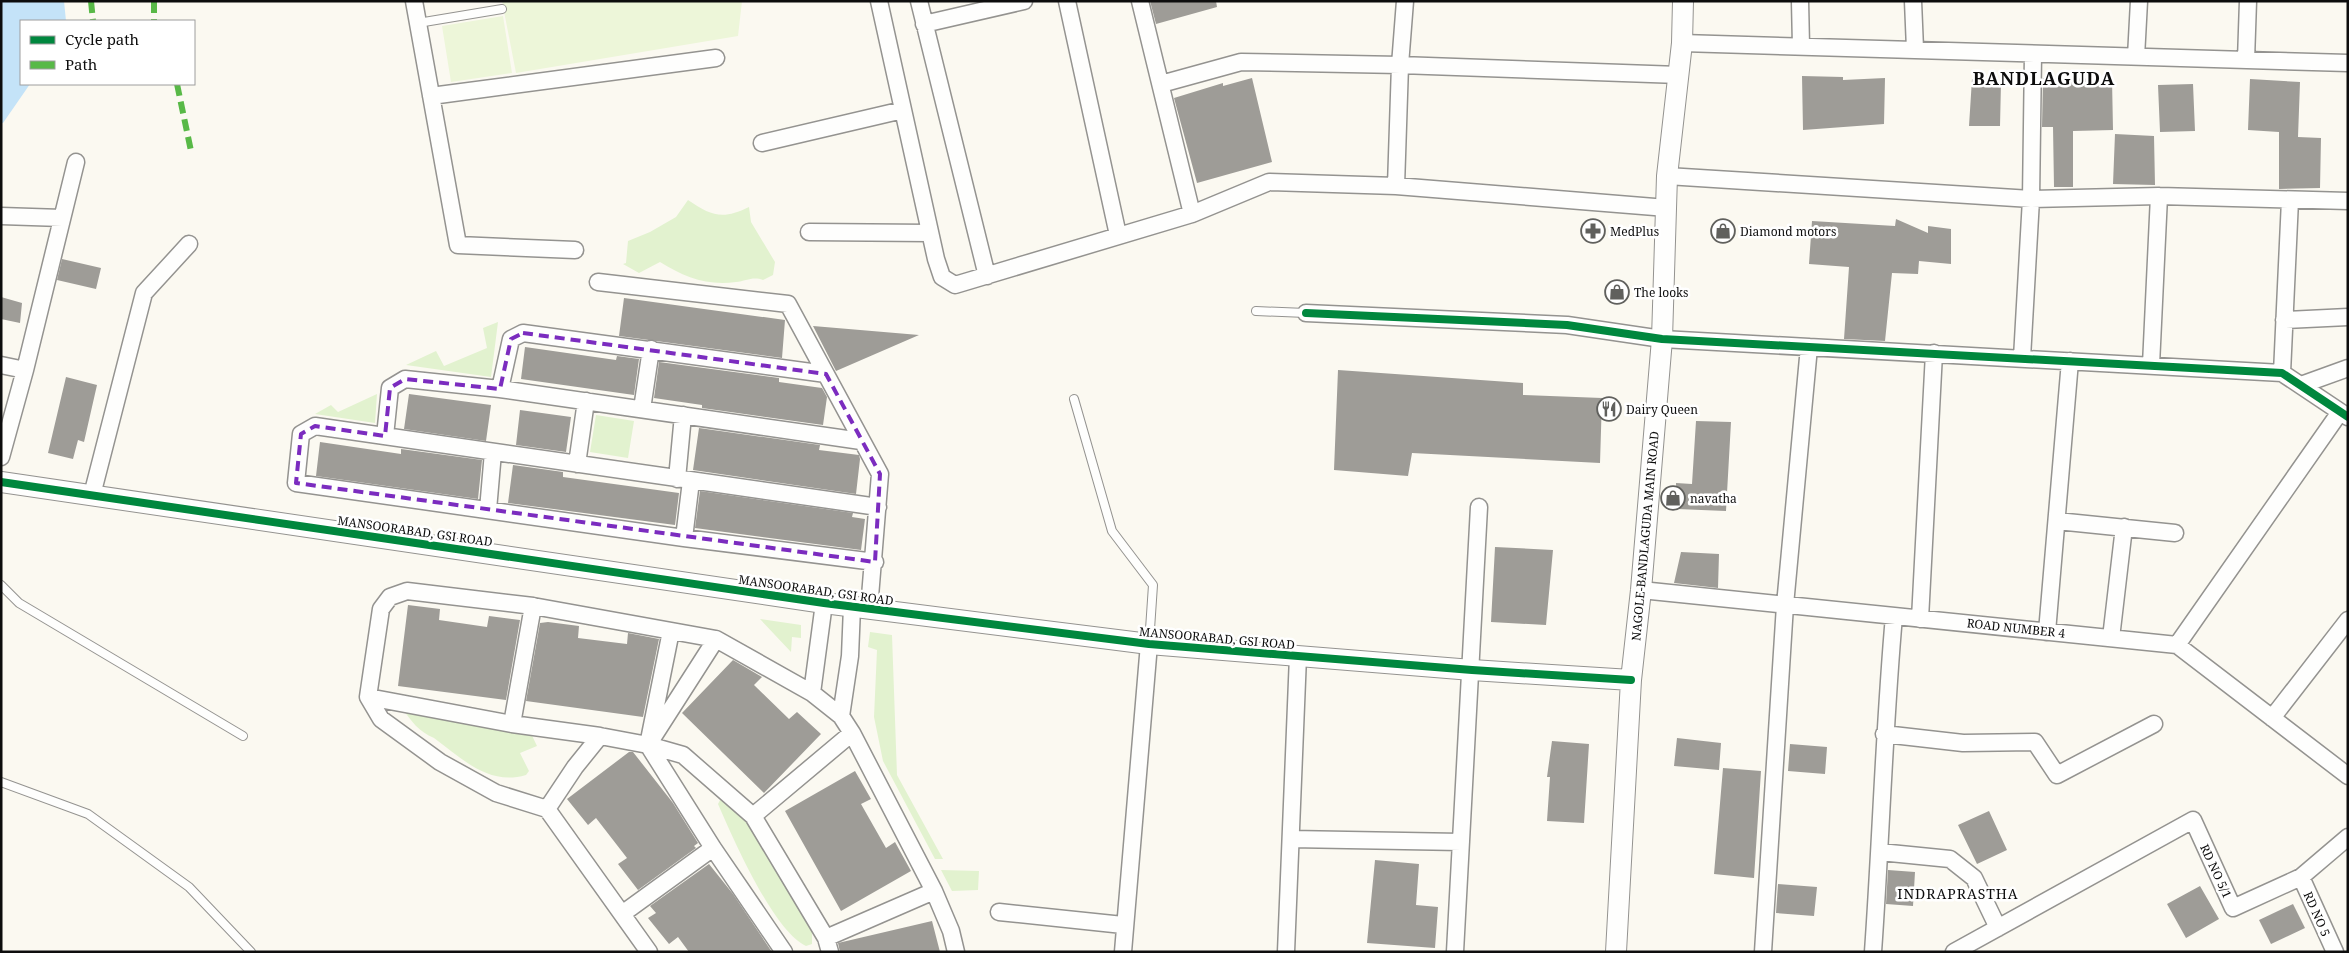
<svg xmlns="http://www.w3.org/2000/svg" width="2349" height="953" viewBox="0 0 2349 953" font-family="'Noto Serif',serif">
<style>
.green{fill:#e2f2cf}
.pitch{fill:#edf6d9}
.water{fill:#c4e3f8}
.building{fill:#9e9c97}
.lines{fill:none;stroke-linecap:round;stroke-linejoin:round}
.service-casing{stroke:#949390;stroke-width:10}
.minor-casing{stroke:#949390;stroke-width:19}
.tertiary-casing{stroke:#949390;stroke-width:22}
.service{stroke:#fefefd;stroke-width:8}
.minor{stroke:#fefefd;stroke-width:16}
.tertiary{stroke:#fefefd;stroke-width:20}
.quiet{stroke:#58b947;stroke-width:6;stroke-dasharray:12 6;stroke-linecap:butt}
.cycleway-casing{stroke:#fff;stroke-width:11}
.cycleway{stroke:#00873e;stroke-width:8}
.marked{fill:none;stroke:#7b2cbf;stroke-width:4;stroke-dasharray:10 6;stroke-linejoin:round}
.labels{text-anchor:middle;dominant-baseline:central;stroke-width:5;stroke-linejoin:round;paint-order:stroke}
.poi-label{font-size:12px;fill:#0d0d0d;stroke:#fff;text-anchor:start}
.street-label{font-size:12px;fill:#0d0d0d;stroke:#fff}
.neighbourhood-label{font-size:14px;letter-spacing:1px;fill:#0d0d0d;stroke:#fff}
.district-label{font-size:18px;font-weight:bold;letter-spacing:1px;fill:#0d0d0d;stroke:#fff}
</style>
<rect width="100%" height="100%" fill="#fbf9f1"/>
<path class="green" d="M688,200C711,216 723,220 749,207L751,222L775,262L773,275L763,280C753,276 746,281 736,282C707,286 684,277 660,262L639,273L623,264L626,263L628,241L650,232L676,217Z
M498,322L491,377L406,365L436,351L444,366L487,348L483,328Z
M377,394L375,423L315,414L331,405L338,412Z
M596,415L634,421L628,458L590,452Z
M760,619L801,625V638L792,637L791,652Z
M870,632L892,635L897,775L943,859H935L883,761L874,717L877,650L868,647Z
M402,708L525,721L537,746L520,753L529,771L526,775C488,786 463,759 434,738C419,732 411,721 402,708Z
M723,794L734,798L812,928V944L806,946C773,931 733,838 718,804Z
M941,870L979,871L978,890L952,891Z"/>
<path class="pitch" d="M502,1H742L738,36L516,73Z
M503,16L512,73L451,82L442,26Z"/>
<path class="water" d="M1,1H64L66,21H21V84H30L3,123H1Z"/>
<path class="building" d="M1150,1H1216L1217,7L1156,24Z
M1802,76L1843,77V80L1885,78L1884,124L1803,130Z
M1252,78L1272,162L1197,183L1174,98L1223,83V86Z
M2043,78L2112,79L2113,130L2073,131V187H2054L2053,127H2042Z
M1972,79L2001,82L2000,126H1969Z
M2250,79L2300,82L2298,137L2321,138L2320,188L2279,189V132L2248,130Z
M2193,84L2195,131L2160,132L2158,85Z
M2115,134L2154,136L2155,185L2113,184Z
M1896,219L1928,233V226L1951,229V264L1919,261L1918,274L1892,273L1885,341L1844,339L1849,267L1809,264L1812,221L1895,226Z
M62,259L101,268L96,289L57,280Z
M1,297L22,303L20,323L1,319Z
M624,298L785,320L782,358L619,336Z
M813,326L919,335L836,371Z
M525,347L616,360L617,356L639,359L634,395L521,379Z
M659,362L779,378V382L822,388L827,397L823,425L702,408V405L654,398Z
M1338,370L1523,383V395L1602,398L1600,463L1412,453L1408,476L1334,470Z
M66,377L97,385L84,442L78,440L73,459L48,453Z
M409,394L491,405L486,441L404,429Z
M520,410L571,417L566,452L516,445Z
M1696,421L1731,422L1726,511L1677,509L1676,483L1692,484Z
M699,428L820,445L819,450L859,455L860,459L856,494L693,470Z
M320,442L401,454V449L482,460L478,499L316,476Z
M513,465L563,472V477L679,493L675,525L508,503Z
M700,491L853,513L852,517L865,519L861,550L695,528Z
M1495,547L1553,550L1546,625L1491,622Z
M1681,552L1719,554L1718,588L1674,583Z
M408,605L440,609L439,620L487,627L489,616L520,620L506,700L398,686Z
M548,622L579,626L578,638L627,644L628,633L659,639L643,717L526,701L540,623Z
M733,660L762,677L754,685L789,719L797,712L821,734L764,793L682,713Z
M1677,738L1721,743L1719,770L1674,766Z
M1552,741L1589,744L1584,823L1547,821L1550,777H1547Z
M1790,744L1827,747L1825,774L1788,771Z
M629,752H633L673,803L698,843L694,846L696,848L638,890L618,864L627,858L596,818L588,825L567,799Z
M1723,768L1761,771L1754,878L1714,874Z
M855,771L871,799L861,804L886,848L895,842L911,871L841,911L785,811Z
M1989,811L2007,850L1977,864L1958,825Z
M1375,860L1419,864L1416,905L1438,907L1435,948L1367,943Z
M709,864L733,894L772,952H689L678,937L669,944L648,918L656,913L650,906Z
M1888,870L1915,872L1913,906L1886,904Z
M1778,884L1817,887L1814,916L1776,913Z
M2200,886L2219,919L2186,938L2167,904Z
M2293,904L2305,928L2271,944L2259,920Z
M932,921L940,952H840L838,943Z"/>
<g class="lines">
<g class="service-casing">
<path id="service" d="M418,23L502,9
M1256,311L1306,313
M1074,399L1112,531L1153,585L1149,644
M1,585L19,603L243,736
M1,782L88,814L189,887L251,952"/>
</g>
<g class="minor-casing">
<path id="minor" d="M414,1L458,245L575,250
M879,1L936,259L942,277L955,285L1192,214L1269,182L1396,186L1667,208
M919,1L987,276
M1067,1L1118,235
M1140,1L1192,214
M1800,1L1801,46
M1913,1L1915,49
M924,24L1024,1
M1682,43L2348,63
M2136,57L2139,1
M2246,60L2248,1
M1161,84L1241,62L1400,65L1679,75
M431,96L716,58
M762,143L903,110
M1667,176L2031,199L2159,196L2348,201
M1396,186L1400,65L1405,1
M1,216L62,218
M809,232L930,233
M598,282L788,304L880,474L869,609
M1306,313L1567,325L1662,339L2282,373L2348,417
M2284,320L2348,317
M2022,358L2031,199L2033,54
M1,365L25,370
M2151,365L2159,196
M2282,373L2290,200
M826,374L523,333L511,339L500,389L861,441
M2301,385L2348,368
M642,409L651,349
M385,436L390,388L405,379L500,389
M1,457L25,370L76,162
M577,464L586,401
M677,479L683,415
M92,495L144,293L189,244
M488,510L493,452
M2057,521L2175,533
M684,538L691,481
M875,562L684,538L296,483L301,434L315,426L878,507
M1641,590L2177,645L2348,776
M533,606L512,724L600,736L648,745L716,639
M1920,619L1934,353
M671,631L648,745L713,848L784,952
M2047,632L2070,361
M2111,638L2124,527
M2177,645L2340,412
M812,693L824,603
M368,697L512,724
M841,716L850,656L852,607
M2272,718L2348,620
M1884,734L1963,743L2035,742L2057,775L2154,724
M648,745L683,755L753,816L852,733
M547,809L575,767L600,736
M753,816L826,938L830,952
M1291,839L1461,842
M1880,852L1950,859L1974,878L1998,928
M2301,877L2335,952
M999,912L1123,925
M622,914L713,848
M826,938L934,891
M649,952L547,809L496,793L440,762L381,719L368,697L381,609L390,597L407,591L533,606L716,639L812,693L841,716L852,733L934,891L951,931L956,952
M1123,952L1149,644
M1286,952L1298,656
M1455,952L1479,507
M1763,952L1785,605L1809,347
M1873,952C1881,840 1884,728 1894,616
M1954,952L2193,820L2233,908L2301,877L2348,837"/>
</g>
<g class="tertiary-casing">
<path id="tertiary" d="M1,482L824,603L1149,644L1472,670L1631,680
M1616,952L1631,680L1641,590L1662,339L1667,176L1682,43L1683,1"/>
</g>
<use href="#service" class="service"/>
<use href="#minor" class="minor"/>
<use href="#tertiary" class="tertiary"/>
<path class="quiet" d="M91,1L93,21
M154,1V21
M177,84L191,151"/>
<g class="cycleway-casing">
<path id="cycleway" d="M1306,313L1567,325L1662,339L2282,373L2348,417
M1,482L824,603L1149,644L1472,670L1631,680"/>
</g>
<use href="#cycleway" class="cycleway"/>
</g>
<path class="marked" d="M523,333L826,374L880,474L875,562L296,483L301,434L315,426L385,436L390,388L405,379L500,389L511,339Z"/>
<defs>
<g id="pharmacy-ring" transform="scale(1.25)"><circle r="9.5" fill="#fff" stroke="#60605d" stroke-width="1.5"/><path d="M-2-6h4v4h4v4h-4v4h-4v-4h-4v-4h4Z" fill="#60605d"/></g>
<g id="shop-ring" transform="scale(1.25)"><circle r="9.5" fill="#fff" stroke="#60605d" stroke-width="1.5"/><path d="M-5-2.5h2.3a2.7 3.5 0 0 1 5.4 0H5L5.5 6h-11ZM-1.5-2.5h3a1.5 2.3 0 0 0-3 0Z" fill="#60605d"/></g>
<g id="restaurant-ring" transform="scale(1.25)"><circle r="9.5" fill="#fff" stroke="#60605d" stroke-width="1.5"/><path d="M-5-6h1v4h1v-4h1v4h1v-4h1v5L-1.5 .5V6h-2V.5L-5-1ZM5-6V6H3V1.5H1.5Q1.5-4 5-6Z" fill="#60605d"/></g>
</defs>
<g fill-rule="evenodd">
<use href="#pharmacy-ring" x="1593" y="231"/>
<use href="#shop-ring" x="1723" y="231"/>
<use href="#shop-ring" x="1617" y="292"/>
<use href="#restaurant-ring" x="1609" y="409"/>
<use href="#shop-ring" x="1673" y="498"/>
</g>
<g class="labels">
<g class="poi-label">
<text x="1610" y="231">MedPlus</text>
<text x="1740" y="231">Diamond motors</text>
<text x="1634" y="292">The looks</text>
<text x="1626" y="409">Dairy Queen</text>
<text x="1690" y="498">navatha</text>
</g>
<g class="street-label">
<text transform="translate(415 531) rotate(8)">MANSOORABAD, GSI ROAD</text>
<text transform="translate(1645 536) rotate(-85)">NAGOLE-BANDLAGUDA MAIN ROAD</text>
<text transform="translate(816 590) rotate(8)">MANSOORABAD, GSI ROAD</text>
<text transform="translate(2016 628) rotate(6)">ROAD NUMBER 4</text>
<text transform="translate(1217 638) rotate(5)">MANSOORABAD, GSI ROAD</text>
<text transform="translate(2216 871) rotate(65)">RD NO 5/1</text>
<text transform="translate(2317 914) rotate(66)">RD NO 5</text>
</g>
<g class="neighbourhood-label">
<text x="1958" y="893">INDRAPRASTHA</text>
</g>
<g class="district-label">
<text x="2044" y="78">BANDLAGUDA</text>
</g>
</g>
<rect width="2349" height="953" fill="none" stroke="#0d0d0d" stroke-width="5"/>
<rect x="20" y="20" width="175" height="65" fill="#ffffff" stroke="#9e9e9e"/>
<rect x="30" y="36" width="25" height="8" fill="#00873e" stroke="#9e9e9e"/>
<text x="65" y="45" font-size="15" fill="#0d0d0d">Cycle path</text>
<rect x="30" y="61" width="25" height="8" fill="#58b947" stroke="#9e9e9e"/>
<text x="65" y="70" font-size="15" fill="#0d0d0d">Path</text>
</svg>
